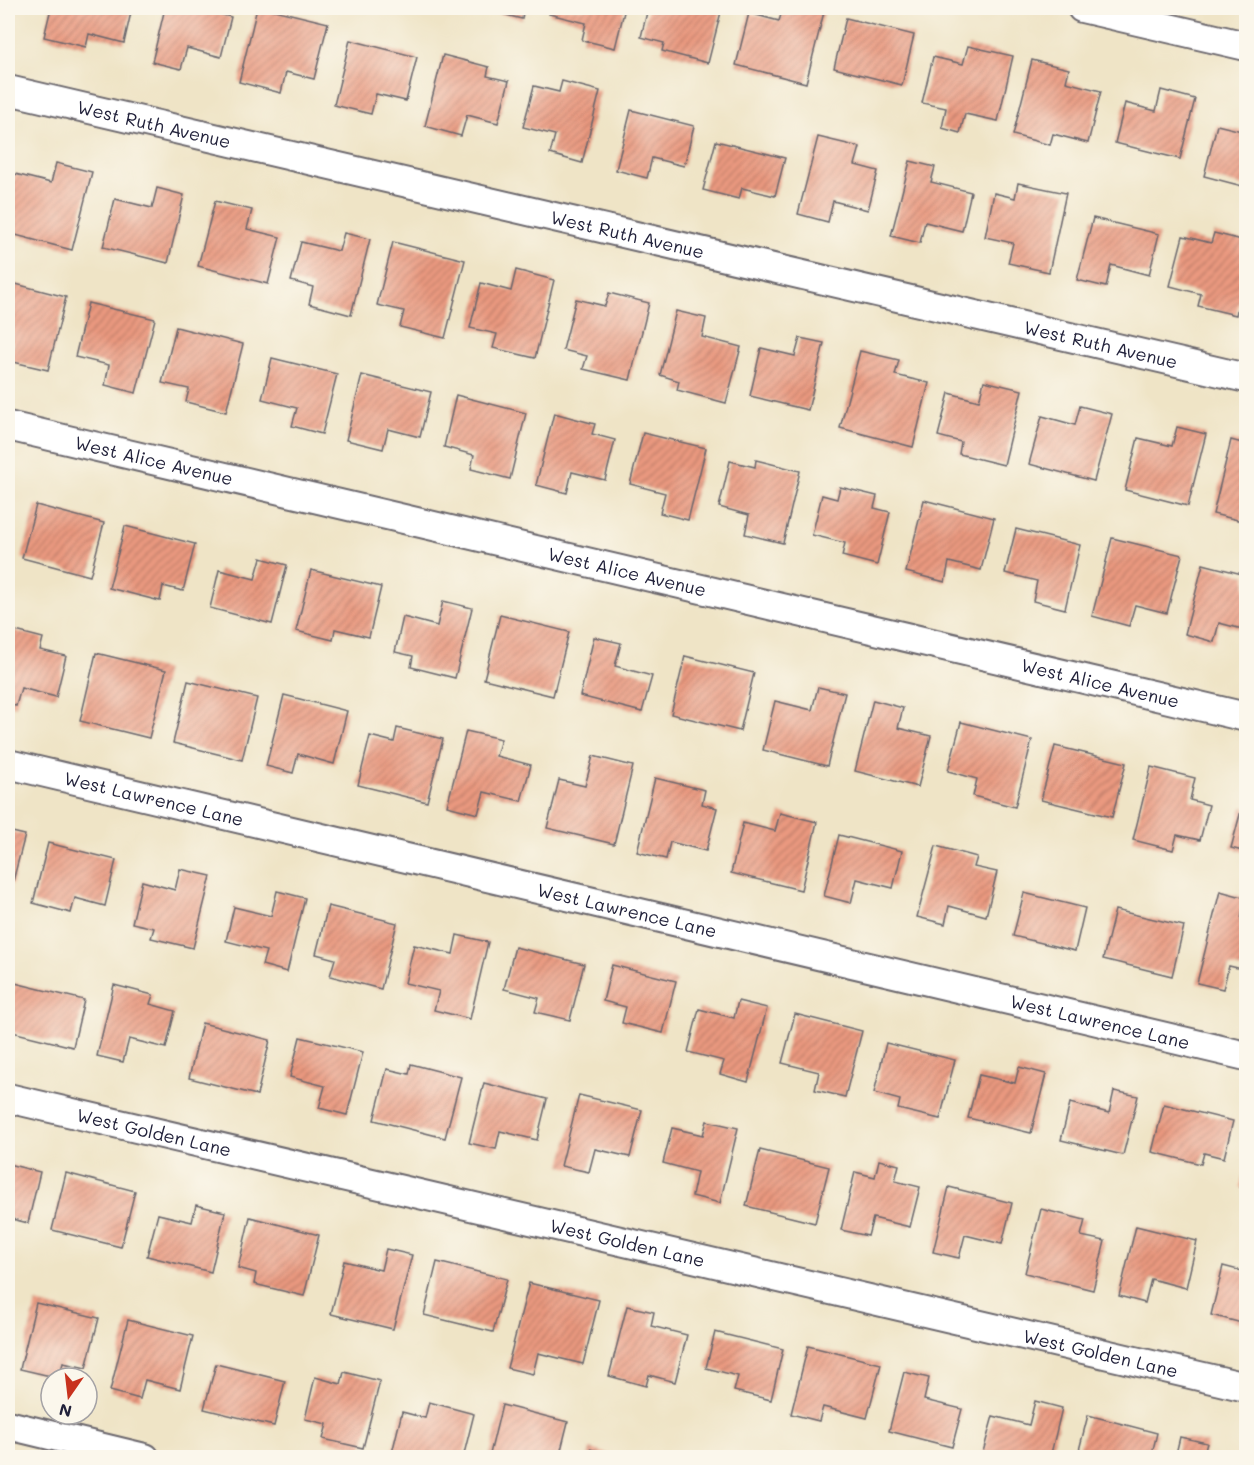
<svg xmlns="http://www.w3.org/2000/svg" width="1254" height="1465" viewBox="0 0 1254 1465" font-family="Mali,sans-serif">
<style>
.building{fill:url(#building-hatch)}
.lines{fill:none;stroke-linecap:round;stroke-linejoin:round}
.minor-casing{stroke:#6a666c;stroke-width:32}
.minor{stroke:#fff;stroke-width:28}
.labels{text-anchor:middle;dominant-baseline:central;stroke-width:5;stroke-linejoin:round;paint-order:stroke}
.street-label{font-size:18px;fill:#22223b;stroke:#fbf7ec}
</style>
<defs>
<pattern id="building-hatch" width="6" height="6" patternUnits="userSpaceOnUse" patternTransform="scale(1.5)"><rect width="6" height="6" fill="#ea997f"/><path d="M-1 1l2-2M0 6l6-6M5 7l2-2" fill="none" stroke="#bd7c69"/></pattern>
</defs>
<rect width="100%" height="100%" fill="#fbf7ec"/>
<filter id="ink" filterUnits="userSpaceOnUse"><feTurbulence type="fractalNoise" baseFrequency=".0167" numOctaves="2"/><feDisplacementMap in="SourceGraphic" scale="12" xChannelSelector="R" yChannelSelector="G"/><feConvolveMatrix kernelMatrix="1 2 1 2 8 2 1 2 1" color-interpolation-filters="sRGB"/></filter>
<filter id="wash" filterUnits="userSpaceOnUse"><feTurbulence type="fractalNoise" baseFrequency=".008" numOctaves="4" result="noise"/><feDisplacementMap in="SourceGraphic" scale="24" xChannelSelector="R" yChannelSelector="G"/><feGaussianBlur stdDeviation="1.35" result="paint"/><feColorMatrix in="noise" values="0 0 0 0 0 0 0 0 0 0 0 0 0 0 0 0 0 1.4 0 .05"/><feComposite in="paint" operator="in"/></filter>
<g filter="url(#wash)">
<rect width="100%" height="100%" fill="#efe4c6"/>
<g id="blocks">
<path class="building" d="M51,8H132L124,43L89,34L86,47L44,37Z
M165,8H195L231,17L221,57L187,48L181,69L152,62Z
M257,8H266L328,23L314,79L286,72L281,93L239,82Z
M478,8H524L522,19Z
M551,8H625L615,48L582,40L586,23L549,14Z
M648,8H722L708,63L662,51L664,43L641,37Z
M783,8H808L824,12L806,83L736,65L749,13L779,21Z
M846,18L914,35L902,85L834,68Z
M350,40L417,57L406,101L376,94L371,114L334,105Z
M968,46L1013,56L998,121L965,114L960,133L942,128L946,108L922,103L933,57L963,64Z
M443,55L489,67L487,76L509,81L498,123L467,115L461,136L425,126Z
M1032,60L1069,69L1066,82L1101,91L1088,143L1053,134L1050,145L1013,135Z
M562,81L600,91L582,163L550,154L555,135L523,127L534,86L559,92Z
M1161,90L1195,99L1180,159L1115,143L1125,103L1156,111Z
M631,110L694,126L684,166L652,158L647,178L616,170Z
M1217,125L1246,132V187L1204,176Z
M818,137L860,147L855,165L878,171L868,210L833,201L828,222L798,214Z
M716,141L785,158L775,196L742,188L739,199L703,190Z
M910,161L935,167L931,182L971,192L962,231L925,222L920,243L891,236Z
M56,163L92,172L72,250L8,233V202L15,174L51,183Z
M1018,183L1066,193L1049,272L1008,263L1013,243L985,237L994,193L1015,198Z
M157,188L184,195L168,263L103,247L115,199L152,208Z
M215,201L252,210L247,229L280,237L268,284L198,266Z
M1093,218L1159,234L1149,275L1111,265L1106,287L1077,280Z
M344,233L370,239L351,315L309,304L313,287L291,281L301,242L339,251Z
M1214,233L1246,241V274L1236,315L1198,306L1201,294L1170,286L1183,236L1211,243Z
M393,242L465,260L445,338L400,327L404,311L377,305Z
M516,270L554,280L535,358L493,348L497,334L470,328L481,283L511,291Z
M8,282L66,297L48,370L9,361L13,343L8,341Z
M609,293L649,303L630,380L583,369L587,356L563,350L576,299L605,306Z
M88,303L155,319L136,393L105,385L109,365L75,357Z
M676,311L706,318L702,337L741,347L726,403L677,390L679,381L660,375Z
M176,327L243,344L226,412L186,402L189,389L162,383Z
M800,338L824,343L808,410L750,396L761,348L795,356Z
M860,351L899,360L895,375L929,383L913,447L840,428Z
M272,358L337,374L322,434L292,426L297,408L262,399Z
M362,375L431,392L420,437L388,429L383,449L346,440Z
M984,381L1022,390L1004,465L959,454L961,442L938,436L949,393L979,401Z
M456,395L526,413L510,479L471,469L474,455L444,447Z
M1080,406L1112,414L1094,481L1029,464L1042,416L1075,425Z
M554,413L595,424L592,434L615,440L605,480L572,472L567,493L536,485Z
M1177,427L1206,434L1188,506L1125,490L1138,438L1172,446Z
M643,433L706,448L688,520L660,513L665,493L630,484Z
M1231,440L1246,444V510L1244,509L1242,521L1213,514Z
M756,460L800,471L783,543L745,534L749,515L719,507L730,461L755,467Z
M840,487L877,496L874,508L890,512L877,565L842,556L845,543L812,535L822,495L837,499Z
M924,500L994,518L981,570L949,562L945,582L906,572Z
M36,505L104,523L90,576L22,558Z
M125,526L195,544L183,591L163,586L160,601L109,588Z
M1016,529L1080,545L1065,609L1033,601L1037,581L1005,573Z
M1112,538L1182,555L1167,613L1135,605L1129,626L1092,616Z
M261,558L287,565L272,624L210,608L219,570L255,579Z
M1203,564L1246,575V630L1219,623L1214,642L1185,634Z
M311,570L381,587L369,637L335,629L333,640L296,631Z
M443,601L472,608L455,678L411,667L413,656L395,652L403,617L437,626Z
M500,615L569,632L553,696L484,679Z
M8,629L43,638L40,650L66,656L56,697L21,688L16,706L8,704Z
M594,637L621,643L615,666L652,676L642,712L580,696Z
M96,653L166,670L149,738L80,721Z
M685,656L754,673L740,731L671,714Z
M188,681L257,698L242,760L173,743Z
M818,687L845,693L827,766L763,750L775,701L812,710Z
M284,695L347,711L334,764L298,754L293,773L266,766Z
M873,700L903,708L898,728L931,736L918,787L855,771Z
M961,722L1032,740L1015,807L973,796L977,779L948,771Z
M397,728L443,739L427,802L358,785L370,736L394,742Z
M466,731L501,739L496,756L531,765L521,801L484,792L478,814L447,806Z
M1055,746L1126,763L1112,817L1041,800Z
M593,756L633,766L614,844L547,828L559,780L585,786Z
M1151,767L1195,778L1190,800L1209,805L1200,840L1177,835L1173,850L1133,840Z
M655,778L705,790L702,804L717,808L706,851L670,842L666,859L637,852Z
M1242,807L1246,808V852L1231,848Z
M780,813L817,822L801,890L731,873L743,823L775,831Z
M8,831L25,835L12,885L8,883Z
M839,835L902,851L893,888L857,879L851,903L824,896Z
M48,843L116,860L105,906L75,898L71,913L33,903Z
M936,846L977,857L974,867L997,872L986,916L949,906L945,924L917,917Z
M180,869L211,876L193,948L151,938L154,928L132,923L142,881L175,890Z
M277,891L305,898L287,972L262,965L266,951L226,941L234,907L271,916Z
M1220,891L1246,898L1241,919L1246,920V970L1229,966L1223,989L1197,983Z
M1024,893L1085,908L1075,951L1013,936Z
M328,906L397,923L381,989L330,976L335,959L316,954Z
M1115,910L1184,926L1172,976L1103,959Z
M457,935L488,942L470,1019L434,1010L439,991L405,983L414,945L453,954Z
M515,947L584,964L570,1020L535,1012L539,998L504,989Z
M612,965L676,981L663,1033L622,1023L626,1007L603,1001Z
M15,983L84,1000L73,1047L8,1031V1014Z
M114,985L153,995L150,1004L175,1011L166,1048L129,1039L123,1062L97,1056Z
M738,1001L767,1008L748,1082L720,1074L724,1061L688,1052L699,1009L734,1018Z
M795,1014L862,1031L845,1097L815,1090L819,1072L782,1063Z
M202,1023L270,1040L257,1095L189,1078Z
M300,1037L363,1052L347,1115L319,1108L325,1086L290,1077Z
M886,1043L955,1060L940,1119L898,1109L900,1100L874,1093Z
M411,1064L461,1077L445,1138L374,1120L387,1069L409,1074Z
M1019,1067L1046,1074L1031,1133L968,1118L979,1075L1015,1083Z
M484,1083L547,1099L537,1140L500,1131L496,1149L469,1143Z
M1114,1091L1138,1096L1123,1155L1061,1140L1070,1103L1109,1113Z
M579,1095L642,1110L630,1157L595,1149L589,1172L561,1166Z
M1164,1104L1233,1121L1224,1158L1204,1153L1201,1164L1152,1152Z
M707,1121L738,1128L720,1203L692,1196L697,1172L663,1163L672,1128L703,1135Z
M760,1150L829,1167L815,1223L746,1206Z
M879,1160L899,1165L895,1181L920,1187L910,1227L873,1218L868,1236L841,1230L855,1172L875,1177Z
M8,1164L40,1172L28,1223L8,1218Z
M1246,1164V1189L1240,1187Z
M66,1173L135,1191L121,1247L52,1230Z
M949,1187L1012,1203L1002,1244L965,1235L959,1258L933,1252Z
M196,1205L225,1212L211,1272L147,1256L158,1214L192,1222Z
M1041,1209L1085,1220L1081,1236L1105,1241L1093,1290L1025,1273Z
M250,1217L319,1235L304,1296L254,1284L256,1273L238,1268Z
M1136,1226L1197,1241L1186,1288L1151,1279L1145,1303L1119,1296Z
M386,1249L412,1255L393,1329L331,1314L344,1261L381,1270Z
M437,1262L507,1279L493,1332L424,1315Z
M1223,1266L1246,1272V1324L1211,1315Z
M529,1283L599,1300L583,1364L538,1353L533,1374L507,1368Z
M36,1303L99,1318L86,1368L63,1363L59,1378L20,1369Z
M627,1306L654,1312L651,1326L687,1335L675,1382L649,1375L646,1386L609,1376Z
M128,1320L193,1336L180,1389L145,1380L140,1399L110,1391Z
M715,1332L783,1349L771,1400L734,1391L738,1376L706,1368Z
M808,1346L881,1364L867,1418L823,1407L819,1421L791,1414Z
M216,1364L285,1381L274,1426L204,1409Z
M344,1372L380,1381L363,1448L323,1439L327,1424L305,1419L315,1377L341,1384Z
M904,1372L929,1378L924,1400L962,1409L952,1447L889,1431Z
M1035,1401L1062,1408L1050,1458H1004L983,1452L993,1416L1029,1425Z
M429,1402L474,1414L463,1458H410L392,1453L402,1412L425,1418Z
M502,1405L568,1422L559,1458H489Z
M1088,1415L1157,1433L1151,1458H1077Z
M1180,1437L1207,1443L1203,1458H1175Z
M590,1449L620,1457V1458H588Z"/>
</g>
</g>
<g filter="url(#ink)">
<use href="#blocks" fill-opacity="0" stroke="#6a666c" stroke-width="1.5"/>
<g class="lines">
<g class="minor-casing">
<g id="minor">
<path d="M1082,8L1246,46"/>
<path id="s1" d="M8,90L1246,378"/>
<path id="s2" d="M8,426L1246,717"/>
<path id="s3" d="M8,764L1246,1056"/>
<path id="s4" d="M8,1098L1246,1387"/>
<path d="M8,1425L145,1458"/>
</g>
</g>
<use href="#minor" class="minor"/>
</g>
</g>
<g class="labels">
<g class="street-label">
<text stroke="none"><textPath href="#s1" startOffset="150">West Ruth Avenue</textPath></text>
<text stroke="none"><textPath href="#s1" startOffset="636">West Ruth Avenue</textPath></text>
<text stroke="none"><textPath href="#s1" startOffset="1122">West Ruth Avenue</textPath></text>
<text stroke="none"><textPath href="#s2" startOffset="150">West Alice Avenue</textPath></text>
<text stroke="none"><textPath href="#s2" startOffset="636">West Alice Avenue</textPath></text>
<text stroke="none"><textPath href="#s2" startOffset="1122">West Alice Avenue</textPath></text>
<text stroke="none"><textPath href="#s3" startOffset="150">West Lawrence Lane</textPath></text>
<text stroke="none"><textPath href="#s3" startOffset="636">West Lawrence Lane</textPath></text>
<text stroke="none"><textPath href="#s3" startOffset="1122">West Lawrence Lane</textPath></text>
<text stroke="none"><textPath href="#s4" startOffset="150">West Golden Lane</textPath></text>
<text stroke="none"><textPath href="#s4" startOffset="636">West Golden Lane</textPath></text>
<text stroke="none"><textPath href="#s4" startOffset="1122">West Golden Lane</textPath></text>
</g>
</g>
<rect width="1254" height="1465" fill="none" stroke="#fbf7ec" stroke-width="30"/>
<g transform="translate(69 1396) rotate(194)"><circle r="28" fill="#fbf7ec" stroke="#a4a2a5" stroke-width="1.5"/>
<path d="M0-4.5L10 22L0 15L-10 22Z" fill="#c8321e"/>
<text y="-9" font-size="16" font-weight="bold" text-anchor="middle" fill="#22223b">N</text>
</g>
</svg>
